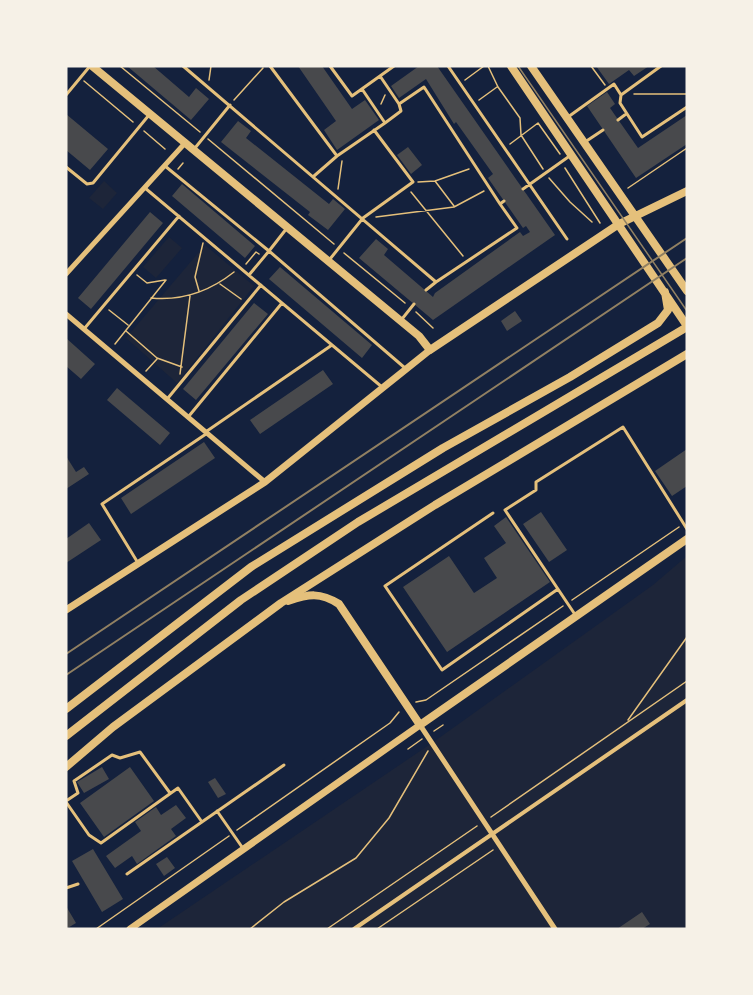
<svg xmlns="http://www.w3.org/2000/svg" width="753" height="995" viewBox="0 0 753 995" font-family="'PT Serif',serif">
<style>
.green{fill:#1d2539}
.building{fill:#48494c}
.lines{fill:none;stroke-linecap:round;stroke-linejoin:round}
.path{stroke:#e5c07b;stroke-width:1.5}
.service{stroke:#e5c07b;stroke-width:3}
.pedestrian{stroke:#e5c07b;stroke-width:4}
.minor{stroke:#e5c07b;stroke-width:5}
.tertiary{stroke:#e5c07b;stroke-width:7}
.secondary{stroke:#e5c07b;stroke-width:8}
.primary{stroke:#e5c07b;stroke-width:8}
.tram{stroke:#918062;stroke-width:1.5}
.rail{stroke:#918062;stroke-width:2}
</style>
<rect width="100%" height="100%" fill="#14213d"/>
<path class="green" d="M104,181L117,193L103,209L89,198Z
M169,237L182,248L156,278L143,267Z
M205,245L254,286L177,383L126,338Z
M687,556V929H157L432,743L653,585Z"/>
<path class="building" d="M127,66H153L189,97L196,88L209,99L191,120Z
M298,66H322L352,109L365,100L379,120L337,150L324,130L336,121Z
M419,66H437L555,235L433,320L359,258L376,239L388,249L384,255L433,297L435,293L520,232L523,236L530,232L526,226L523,228L488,178L493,174L456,122L454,124L426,79L399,98L391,86Z
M596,66H649L634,76L629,70L609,84Z
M607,92L615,104L610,108L638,148L687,115V144L636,178L587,106Z
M66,114L108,149L90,170L66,150Z
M238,121L251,131L246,138L329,204L333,199L345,209L328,230L308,215L310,212L221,142Z
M408,147L422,165L411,174L397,155Z
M182,184L255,246L245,258L172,196Z
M150,212L163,223L91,309L78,298Z
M280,267L372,345L362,358L269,279Z
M254,303L268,314L196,400L183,389Z
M515,311L522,321L507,331L501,321Z
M66,338L95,364L81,379L66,366Z
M323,370L333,384L260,434L250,420Z
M117,388L170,433L160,445L107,400Z
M204,442L215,458L131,514L121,498Z
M687,449V486L672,496L655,471Z
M66,456L76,472L84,467L89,474L66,489Z
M541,512L567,550L549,562L523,524Z
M506,517L550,582L447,652L403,587L449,556L474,593L497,578L484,558L506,543L494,526Z
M89,523L101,540L66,563V539Z
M102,767L109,779L84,793L77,782Z
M130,767L154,801L104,837L80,803Z
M215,778L226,794L218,798L208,782Z
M176,805L186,818L171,829L176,836L137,864L132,856L115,868L106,856L141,831L135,822L156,807L161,815Z
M93,849L123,899L102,912L72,861Z
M167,857L175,868L164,876L156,864Z
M66,906L76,923L66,929Z
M642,912L650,924L642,929H617Z"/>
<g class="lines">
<path class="path" d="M120,66L200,132
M488,66L498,87L520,118L521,135L543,169
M591,66L605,85
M209,80L211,66
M465,80L484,66
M84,81L133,122
M634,94H687
M234,100L263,68
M479,100L497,87
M381,104L385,95
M144,131L165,149
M208,139L334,244
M510,144L538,123L560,154
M565,168L600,223
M178,169L183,163
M549,178L570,202L592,222
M418,182L435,181
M628,188L687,148
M338,189L342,161
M411,192L463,256
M454,206L435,181L469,169
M376,217L454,207L484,191
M344,253L405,303
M246,264L256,252L259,254
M137,275L147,283L165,280
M220,284L241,299
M199,291L195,277L203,243
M151,298C182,301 210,291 234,272
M109,310L128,325
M416,312L433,328
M126,331L157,358L182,367
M115,344L166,280
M146,371L157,359
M180,374L190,296
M572,600L679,527
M416,702L426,700L563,606
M628,720L687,637
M434,731L443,725
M408,749L422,739
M491,817L687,681
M237,830L390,723L399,712
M96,929L229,836
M250,929L284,902L356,858L389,818L428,751
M327,929L477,826
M377,929L493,850"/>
<path class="service" d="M183,66L436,282L517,228L500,204L504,201
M270,66L337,156L314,176
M330,66L352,96L394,66
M448,66L567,239
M380,76L399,104L424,87L500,204
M66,95L90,66
M621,95L620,103L642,137L687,107
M568,117L614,84L621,95L661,66
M618,120L626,114
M385,123L401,111L399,104
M585,142L603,130
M195,148L230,105
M337,156L385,123L362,89
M165,166L269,251L249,275
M66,167L87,184L93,183L149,115
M145,188L382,387
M523,189L571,155
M287,228L269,251L405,368
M330,259L363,218L413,182L374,130
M426,290L436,282
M402,319L414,304
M84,329L179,216
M168,398L261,285
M189,416L282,303
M207,431L332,345
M493,513L385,586L442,670L558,589
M138,563L102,504L206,434
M576,616L505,510L536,490V482L623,427L687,529
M66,801L78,793L74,781L112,755L120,758L140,752L170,793
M66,802L89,835L101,843L178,788L202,822
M217,811L242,847
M127,874L284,765
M66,888L78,884"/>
<path class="pedestrian" d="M354,929L687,700"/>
<path class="minor" d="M66,274L186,142
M66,314L265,482
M420,725L555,929"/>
<path class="tertiary" d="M66,610L265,482L430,350
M130,929L420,725"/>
<path class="secondary" d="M92,66L419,336L430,350L619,224L687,191
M511,66L687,326
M531,66L687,291
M288,601C309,594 320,592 339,604L420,725L687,539
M66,709L251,567L443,448L570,377L658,323L668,310L665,292"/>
<path class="primary" d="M66,736L241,600L358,522L687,327
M66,767L113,727L281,603L435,505L687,354"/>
<path class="tram" d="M518,66L687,311"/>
<path class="rail" d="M66,654L687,238
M66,675L687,258"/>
</g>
<rect width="753" height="995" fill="none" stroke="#f6f1e7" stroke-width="135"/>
</svg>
